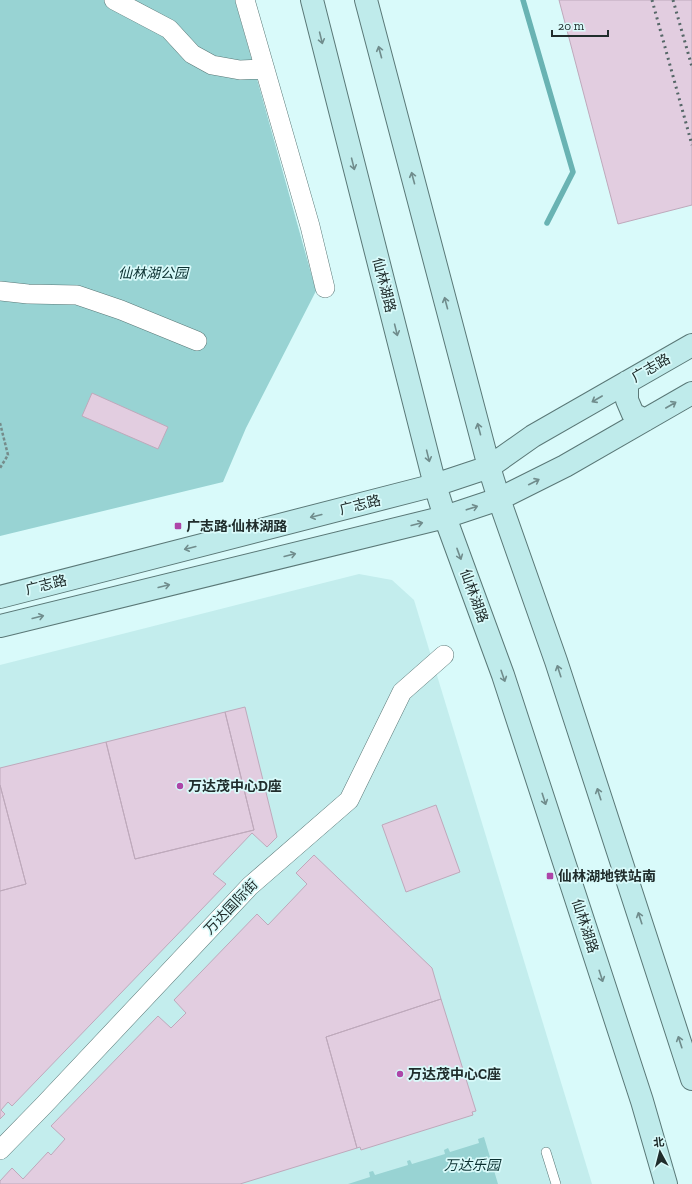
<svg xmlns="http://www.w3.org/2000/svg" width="692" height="1184" viewBox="0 0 692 1184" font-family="'Zilla Slab','Noto Sans SC',serif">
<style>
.built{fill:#c3eded}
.green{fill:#98d3d3}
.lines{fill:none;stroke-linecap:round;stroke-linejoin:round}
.stream{stroke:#69b3b3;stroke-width:5.5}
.building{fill:#e2cde0;stroke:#bea9bb}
.lane-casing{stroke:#5a7877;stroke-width:10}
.street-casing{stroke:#5a7877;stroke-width:20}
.secondary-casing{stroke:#5a7877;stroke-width:24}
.path{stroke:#758b8a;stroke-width:2.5;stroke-dasharray:3 2;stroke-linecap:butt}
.lane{stroke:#fff;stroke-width:9}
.street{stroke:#fff;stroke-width:19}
.secondary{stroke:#bfebeb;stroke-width:22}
.rail{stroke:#556767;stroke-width:3;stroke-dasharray:2 4;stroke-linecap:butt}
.oneway{stroke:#708c8c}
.poi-dot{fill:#ad45a8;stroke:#d9fafa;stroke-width:1.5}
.labels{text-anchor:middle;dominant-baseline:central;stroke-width:3.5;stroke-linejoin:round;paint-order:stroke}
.park-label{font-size:14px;font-style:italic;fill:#0a3030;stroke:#d9fafa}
.street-label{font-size:14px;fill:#202d2c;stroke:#d9fafa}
.poi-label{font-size:14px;font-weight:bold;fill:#202d2c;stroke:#d9fafa;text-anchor:start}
</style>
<rect width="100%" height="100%" fill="#d9fafa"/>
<path class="built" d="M359,574L392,580L414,600L592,1184H0V665Z"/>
<path class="green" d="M0,0H235L316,291L246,428L223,482L0,536Z
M484,1137L498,1184H348L370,1177L369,1172L373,1171L375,1175L408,1165L407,1161L410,1160L412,1164L445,1154L444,1150L448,1148L450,1152L479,1143L478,1139Z"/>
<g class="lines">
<path class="stream" d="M523,0L573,172L547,223"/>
</g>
<path class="building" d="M559,0H692V205L618,224Z
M92,393L168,427L158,449L82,416Z
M245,707L277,837L267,847L252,833L213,874L226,884L12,1106L8,1102L1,1110L5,1114L0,1119V891L26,884L0,785V768L106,742L135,859L254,830L225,712Z
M225,712L254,830L135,859L106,742Z
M0,785L26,884L0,891Z
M436,805L460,872L406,892L382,825Z
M314,855L432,968L441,999L326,1037L357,1148L240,1184H0V1181L12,1168L23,1179L48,1152L51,1155L65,1139L51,1126L158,1016L171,1028L186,1013L174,1000L257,914L268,925L307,884L296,873Z
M441,999L476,1111L472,1112L473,1115L361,1150L360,1147L357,1148L326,1037Z"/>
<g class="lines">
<g class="lane-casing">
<path id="lane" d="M546,1152L556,1184"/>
</g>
<g class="street-casing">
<path id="street" d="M114,0L169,29L192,54L212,65L240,70L265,69
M245,0L310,226L325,288
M0,291L28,294L77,295L121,310L197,341
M0,1150L44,1105L250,886L349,800L402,692L444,655"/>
</g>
<g class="secondary-casing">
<path id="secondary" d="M312,0L435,485L445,517L503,675L642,1101L666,1184
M366,0L489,467L499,499L556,661L692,1079
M627,382V400L633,414L645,420
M0,597L435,485L489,467L533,436L692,345
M0,626L445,517L499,499L565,466L692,393"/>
</g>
<path class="path" d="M0,423L8,455L0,468"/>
<use href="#lane" class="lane"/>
<use href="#street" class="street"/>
<use href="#secondary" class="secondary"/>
<path class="rail" d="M652,0L692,145
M673,0L692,67"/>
</g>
<defs><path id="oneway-shaft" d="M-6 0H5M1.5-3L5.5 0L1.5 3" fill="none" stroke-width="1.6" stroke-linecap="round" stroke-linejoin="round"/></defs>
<g class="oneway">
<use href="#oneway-shaft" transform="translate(321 38) rotate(76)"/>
<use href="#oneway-shaft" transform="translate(380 52) rotate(-105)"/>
<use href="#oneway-shaft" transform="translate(353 164) rotate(76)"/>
<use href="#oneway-shaft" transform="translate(413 178) rotate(-105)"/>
<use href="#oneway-shaft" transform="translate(446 303) rotate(-105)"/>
<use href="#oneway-shaft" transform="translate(396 330) rotate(76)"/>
<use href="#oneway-shaft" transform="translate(597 399) rotate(150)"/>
<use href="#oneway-shaft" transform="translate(671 405) rotate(-30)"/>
<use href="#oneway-shaft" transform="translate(479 429) rotate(-105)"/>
<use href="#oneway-shaft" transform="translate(428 456) rotate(76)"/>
<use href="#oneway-shaft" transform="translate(534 482) rotate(-27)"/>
<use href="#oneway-shaft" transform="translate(472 508) rotate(-18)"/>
<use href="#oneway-shaft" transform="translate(316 516) rotate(166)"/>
<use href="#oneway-shaft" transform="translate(417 524) rotate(-14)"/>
<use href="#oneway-shaft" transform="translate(190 548) rotate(166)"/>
<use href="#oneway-shaft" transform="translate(459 554) rotate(70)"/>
<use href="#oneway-shaft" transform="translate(290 555) rotate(-14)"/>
<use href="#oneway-shaft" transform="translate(164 586) rotate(-14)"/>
<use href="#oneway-shaft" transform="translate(38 617) rotate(-14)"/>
<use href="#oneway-shaft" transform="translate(559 671) rotate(-108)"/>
<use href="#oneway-shaft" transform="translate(503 676) rotate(71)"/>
<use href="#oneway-shaft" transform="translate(599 794) rotate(-108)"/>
<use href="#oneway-shaft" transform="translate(544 799) rotate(72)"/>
<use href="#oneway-shaft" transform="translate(640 918) rotate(-108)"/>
<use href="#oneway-shaft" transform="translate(601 976) rotate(72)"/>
<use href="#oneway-shaft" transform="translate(680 1042) rotate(-108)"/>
</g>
<g class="poi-dot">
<rect x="174" y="522" width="8" height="8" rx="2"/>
<circle cx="180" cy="786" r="4"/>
<rect x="546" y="872" width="8" height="8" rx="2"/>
<circle cx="400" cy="1074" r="4"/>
</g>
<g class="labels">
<g class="park-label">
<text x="153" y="273">仙林湖公园</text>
<text x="472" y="1165">万达乐园</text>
</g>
<g class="street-label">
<text transform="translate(384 285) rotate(76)">仙林湖路</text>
<text transform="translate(651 368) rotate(-30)">广志路</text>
<text transform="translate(360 505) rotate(-14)">广志路</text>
<text transform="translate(46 585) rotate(-14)">广志路</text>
<text transform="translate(474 596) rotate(70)">仙林湖路</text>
<text transform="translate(231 907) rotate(-46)">万达国际街</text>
<text transform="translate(585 926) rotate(72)">仙林湖路</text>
</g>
<g class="poi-label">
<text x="186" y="526">广志路·仙林湖路</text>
<text x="188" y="786">万达茂中心D座</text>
<text x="558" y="876">仙林湖地铁站南</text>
<text x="408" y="1074">万达茂中心C座</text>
</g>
</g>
<g transform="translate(660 1152) rotate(353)" stroke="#d9fafa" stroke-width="3" paint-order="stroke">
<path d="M0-3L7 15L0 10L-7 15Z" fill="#202d2c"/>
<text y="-6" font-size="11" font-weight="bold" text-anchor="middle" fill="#202d2c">北</text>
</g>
<path d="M552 30v6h56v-6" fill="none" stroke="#202d2c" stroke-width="2"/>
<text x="558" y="30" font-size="12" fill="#202d2c" stroke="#d9fafa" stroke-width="3" paint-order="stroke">20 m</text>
</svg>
